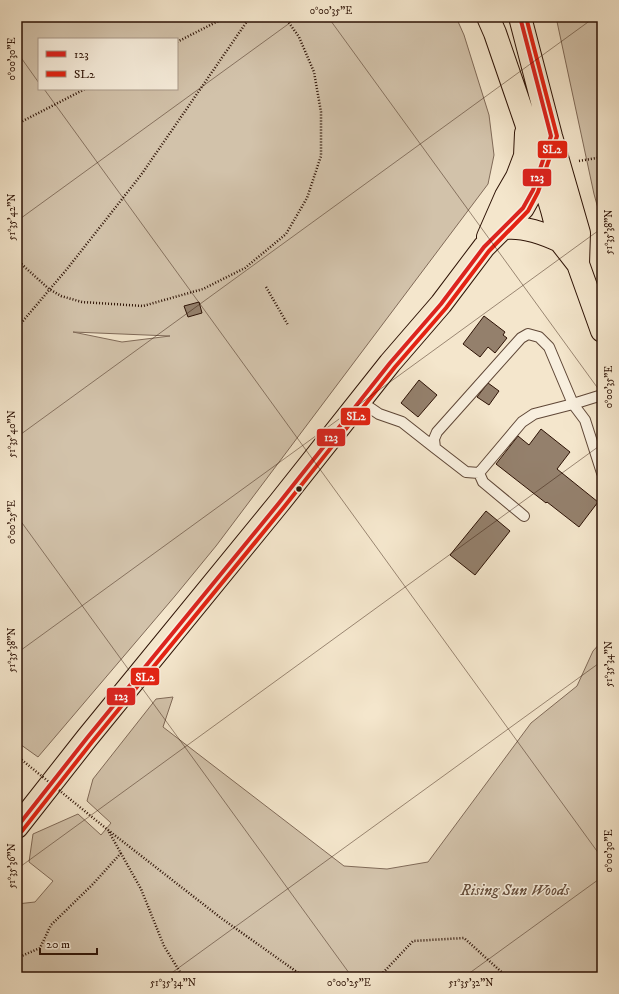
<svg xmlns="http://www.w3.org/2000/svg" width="619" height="994" viewBox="0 0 619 994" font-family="'IM FELL DW Pica',serif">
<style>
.green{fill:#d2c2aa;stroke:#806a58;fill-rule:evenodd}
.building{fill:#94806c;stroke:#2d1205}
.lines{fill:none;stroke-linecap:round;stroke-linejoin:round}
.lane-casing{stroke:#5f4737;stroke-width:12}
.primary-casing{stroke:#2d1205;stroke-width:24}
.path{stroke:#2d1205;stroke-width:2.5;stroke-dasharray:1 2;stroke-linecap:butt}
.lane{stroke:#f8efde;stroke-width:10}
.primary{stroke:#f4e6cc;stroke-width:22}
.path-bridge{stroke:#2d1205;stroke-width:2.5;stroke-dasharray:1 2;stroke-linecap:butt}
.bus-1-casing{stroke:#f8efde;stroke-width:7}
.bus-2-casing{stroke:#f8efde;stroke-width:7}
.bus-1{stroke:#dc241f;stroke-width:4}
.bus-2{stroke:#e42313;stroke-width:4}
.ticks{fill:none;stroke:#2d1205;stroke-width:1;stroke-opacity:0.45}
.bus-dot{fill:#2d1205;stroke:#f8efde;stroke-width:1.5}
.labels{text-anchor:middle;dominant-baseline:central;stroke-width:3;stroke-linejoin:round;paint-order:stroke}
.park-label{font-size:16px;font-style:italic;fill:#67503f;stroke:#f8efde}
.line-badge{stroke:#f8efde;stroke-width:1.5}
.badge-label{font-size:11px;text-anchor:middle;font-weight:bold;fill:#fff}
.neatline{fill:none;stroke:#2d1205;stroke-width:1.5}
.ticks-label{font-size:10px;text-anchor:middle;fill:#2d1205}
</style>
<rect width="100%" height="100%" fill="#f4e6cc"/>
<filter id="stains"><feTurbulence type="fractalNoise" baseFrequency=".005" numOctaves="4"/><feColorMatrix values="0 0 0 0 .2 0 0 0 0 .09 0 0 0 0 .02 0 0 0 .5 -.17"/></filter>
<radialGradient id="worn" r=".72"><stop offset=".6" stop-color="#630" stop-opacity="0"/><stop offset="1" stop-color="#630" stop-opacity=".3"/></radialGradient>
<path class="green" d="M17,17H456L464,35L489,115L494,155L488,184L216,546L175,596L38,757L17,742ZM39,39H177V89H39ZM73,332L170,336L122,342Z
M556,17H602V223L594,194Z
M602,641V977H17V904L35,902L53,881L29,862L33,834L78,814L101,835L111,823L87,801L93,779L156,699L173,697L163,727L344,866L387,869L428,862L531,723L577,686L593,651Z"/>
<path class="building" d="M199,302L202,313L188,317L184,306Z
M484,316L505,332L503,335L507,338L495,353L488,347L480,357L463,344Z
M419,380L437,395L418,417L401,403Z
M488,383L499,391L489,405L477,397Z
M541,429L570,452L557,469L598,502L579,527L547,502L546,503L496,464L518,436L529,445Z
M486,511L510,531L475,575L450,555Z"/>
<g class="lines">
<g class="lane-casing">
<path id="lane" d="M528,334L539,337L549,347L573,404L534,414L522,422L479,473L466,472L435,448L434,439L437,432L521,338Z
M602,395L573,404L585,420L602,473
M360,401L379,414L402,422L435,448
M479,473L483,482L524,516"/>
</g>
<g class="primary-casing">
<path id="primary" d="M488,17L495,33L526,123L552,210L560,241L578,264L602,331
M520,17L551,136L579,233L578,264
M505,228C524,226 543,233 560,241
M488,237L506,196L517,177L525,156L526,133
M17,827L87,738L279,503L390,363L441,304L484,247L523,208L533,190L551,136"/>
</g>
<path class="path" d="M177,42L226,17
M17,124L85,89
M579,161L602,157
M600,249L602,255
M17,260L49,289L61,296L82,302L143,306L203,289L245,268L286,234L307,198L321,156V112L314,72L299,37L285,17
M266,287L288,325
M17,328L67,269L141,175L250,17
M108,830L221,918L304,977
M109,832L141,889L164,946L183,977
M17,958L40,948L51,925L93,884L121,853
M379,977L413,941L464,938L507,977"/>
<use href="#lane" class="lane"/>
<use href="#primary" class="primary"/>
<path class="path-bridge" d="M17,756L108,830"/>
<g class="bus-1-casing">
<path id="bus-1" d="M17,827L87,738L279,503L390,363L441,304L484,247L523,208L533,190L551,136L520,17"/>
</g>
<g class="bus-2-casing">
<path id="bus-2" d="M22,831L92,742L284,507L395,367L446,308L489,251L528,211L538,192L557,136L526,17"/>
</g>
<use href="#bus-1" class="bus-1"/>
<use href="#bus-2" class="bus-2"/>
</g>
<path class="ticks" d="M328,17L602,394M17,52L39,83M44,89L602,858M17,221L298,17M17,437L595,17M17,516L352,977M17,653L602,228M17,869L602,444M166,977L602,661M464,977L602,877"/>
<circle class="bus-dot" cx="299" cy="489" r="3.5"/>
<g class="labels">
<g class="park-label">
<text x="515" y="890">Rising Sun Woods</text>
</g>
</g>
<g class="line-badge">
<rect x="537" y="140" width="31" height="19" rx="4" fill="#e42313"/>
<rect x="522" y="168" width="30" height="19" rx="4" fill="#dc241f"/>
<rect x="340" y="407" width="31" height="19" rx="4" fill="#e42313"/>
<rect x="316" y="428" width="30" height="19" rx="4" fill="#dc241f"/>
<rect x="130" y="667" width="30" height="19" rx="4" fill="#e42313"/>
<rect x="106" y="687" width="30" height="19" rx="4" fill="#dc241f"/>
</g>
<g class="badge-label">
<text x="552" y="153">SL2</text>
<text x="537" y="181">123</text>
<text x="356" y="420">SL2</text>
<text x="331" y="441">123</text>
<text x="145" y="681">SL2</text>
<text x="121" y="700">123</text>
</g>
<rect width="619" height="994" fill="none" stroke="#f4e6cc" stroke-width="44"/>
<rect x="38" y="38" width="140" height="52" fill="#f8efde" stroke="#a79787"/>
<rect x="46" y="51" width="20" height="6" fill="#dc241f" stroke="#a79787"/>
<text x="74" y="58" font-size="12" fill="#2d1205">123</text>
<rect x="46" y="71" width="20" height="6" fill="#e42313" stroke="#a79787"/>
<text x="74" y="78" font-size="12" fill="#2d1205">SL2</text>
<path d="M40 948v6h57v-6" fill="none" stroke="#2d1205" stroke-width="2"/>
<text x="46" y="948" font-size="12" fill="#2d1205" stroke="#f8efde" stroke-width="3" paint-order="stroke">20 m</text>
<rect x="22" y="22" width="575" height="950" class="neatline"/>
<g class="ticks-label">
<text x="331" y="14">0°00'35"E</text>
<text transform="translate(11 59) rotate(-90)" y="4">0°00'30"E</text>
<text transform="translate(11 217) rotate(-90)" y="4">51°35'42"N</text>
<text transform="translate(608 232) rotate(-90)" y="4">51°35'38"N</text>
<text transform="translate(608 387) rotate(-90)" y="4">0°00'35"E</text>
<text transform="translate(11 434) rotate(-90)" y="4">51°35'40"N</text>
<text transform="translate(11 522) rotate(-90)" y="4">0°00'25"E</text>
<text transform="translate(11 650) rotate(-90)" y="4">51°35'38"N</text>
<text transform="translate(608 664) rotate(-90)" y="4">51°35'34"N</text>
<text transform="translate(608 851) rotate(-90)" y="4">0°00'30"E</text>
<text transform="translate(11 866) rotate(-90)" y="4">51°35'36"N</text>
<text x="173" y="986">51°35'34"N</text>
<text x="349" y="986">0°00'25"E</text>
<text x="471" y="986">51°35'32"N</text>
</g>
<rect width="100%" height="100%" filter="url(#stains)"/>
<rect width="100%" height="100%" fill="url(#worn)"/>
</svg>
